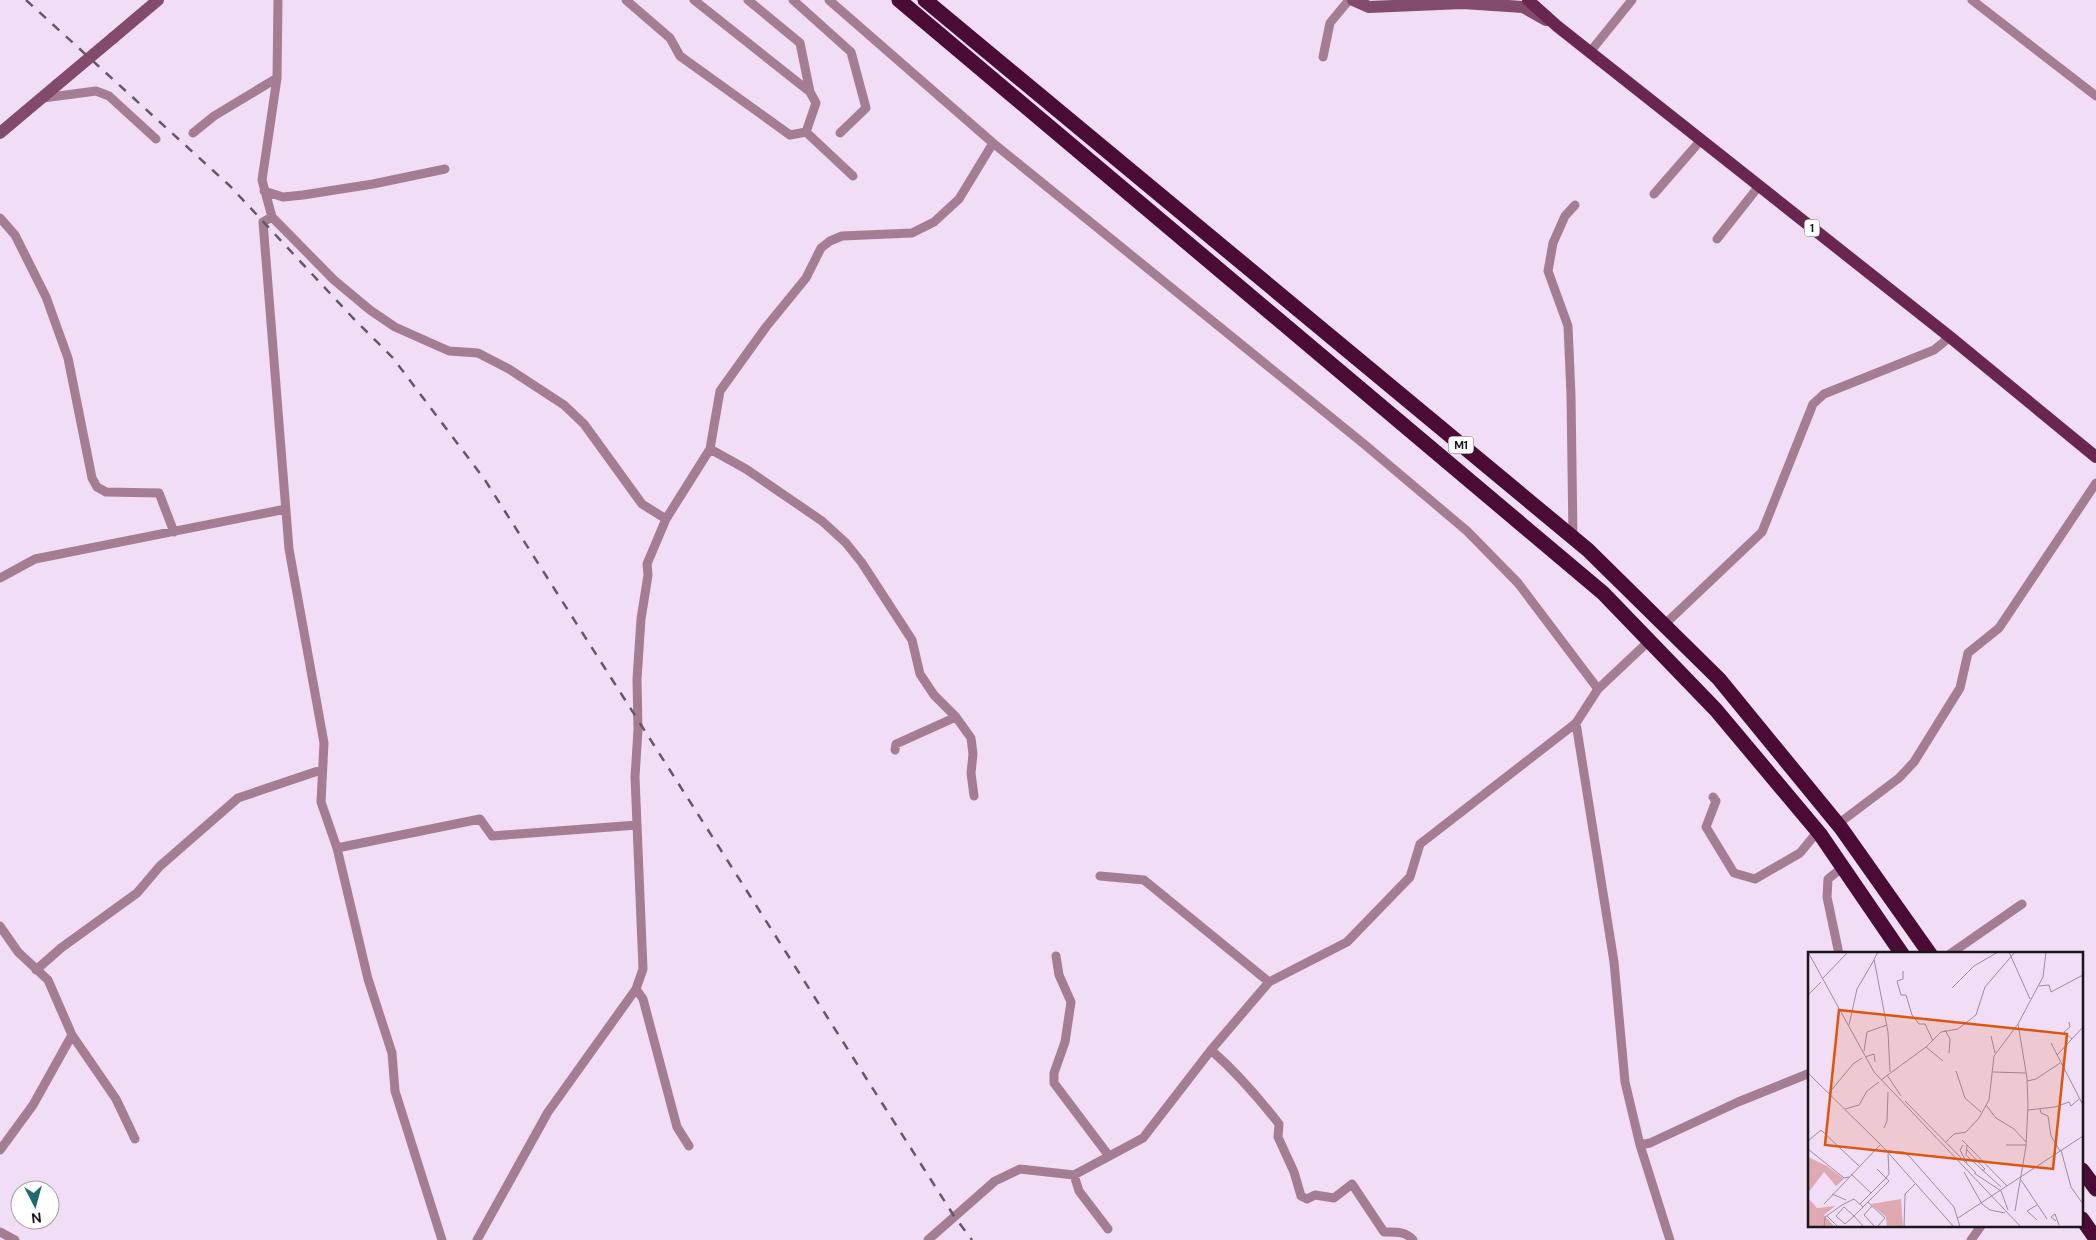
<svg xmlns="http://www.w3.org/2000/svg" width="2096" height="1240" viewBox="0 0 2096 1240" font-family="'DM Sans',sans-serif">
<style>
.lines{fill:none;stroke-linecap:round;stroke-linejoin:round}
.street{stroke:#a47d93;stroke-width:9}
.secondary{stroke:#824b6c;stroke-width:12}
.primary{stroke:#682650;stroke-width:12}
.highway{stroke:#4a0c36;stroke-width:15}
.rail{stroke:#635865;stroke-width:2.5;stroke-dasharray:9 9;stroke-linecap:butt}
.secondary-bridge{stroke:#824b6c;stroke-width:12}
.labels{text-anchor:middle;dominant-baseline:central;stroke-width:4;stroke-linejoin:round;paint-order:stroke}
.shield{fill:#fff;stroke:#5f5a60;stroke-width:1}
.shield-label{font-size:11px;font-weight:bold;fill:#1b141c}
.inset-road{fill:none;stroke:#9b8d9e;stroke-width:1}
.view{fill:#de560d;fill-opacity:0.15;stroke:#de560d;stroke-width:2.5}
.inset-edge{fill:none;stroke:#1b141c;stroke-width:2.5}
</style>
<rect width="100%" height="100%" fill="#f1ddf5"/>
<g class="lines">
<path class="street" d="M278,0L277,78L262,180L272,217L263,222L289,549L324,743L321,802L337,848L368,979L392,1053L395,1091L442,1240
M626,0L670,38L680,56L790,135L806,132
M694,0L810,92
M748,0L800,43L810,92L816,103L806,132L853,176
M793,0L851,52L866,108L840,133
M829,0L993,143L1364,444L1467,531L1518,583L1598,689
M1972,0L2096,96
M1590,52L1632,0
M1323,57L1330,23L1349,0
M43,98L96,91L109,96L156,139
M193,133L214,116L277,78
M264,191L283,197L303,195L373,184L445,169
M1654,194L1701,140
M272,217L334,280L370,310L395,327L449,351L478,353L509,369L564,405L584,424L642,504L666,519
M0,218L15,235L46,297L68,358L92,478L97,487L106,492L159,493L174,532
M1717,239L1759,186
M710,449L746,469L822,521L846,543L862,563L912,640L920,674L934,695L956,717L971,738L973,754L971,773L974,796
M1573,538L1571,395L1568,326L1548,271L1553,243L1565,216L1575,205
M0,578L35,559L286,509
M1664,625L1762,532L1813,404L1824,394L1934,350L1950,337
M1576,723L1614,962L1625,1082L1640,1145L1670,1240
M895,750L896,744L956,717
M1713,797L1716,801L1706,827L1734,873L1755,879L1800,853L1818,831
M1838,824L1899,778L1914,762L1960,688L1968,653L1999,628L2096,483
M337,848L480,819L492,836L637,825
M1100,876L1144,880L1269,982
M0,926L18,952L48,980L72,1035L116,1099L135,1139
M1839,954L1827,897L1828,879L1843,867
M1950,954L2022,904
M1056,956L1059,975L1071,1002L1065,1042L1054,1073V1083L1109,1156
M36,970L61,948L137,893L160,866L238,798L321,770
M636,989L643,999L677,1127L689,1146
M1211,1050C1236,1072 1258,1097 1279,1124L1278,1137L1294,1172L1301,1196L1307,1199L1315,1195L1334,1198L1352,1184L1384,1232C1394,1232 1406,1231 1413,1240
M1640,1145L1650,1143L1738,1102L1810,1073
M0,1150L33,1105L72,1035
M1074,1175L1079,1191L1108,1229
M0,1232L15,1240
M477,1240L548,1112L636,989L643,969L635,777L638,730L637,679L641,619L648,575L647,564L666,519L710,449L720,391L766,327L806,278L821,248L830,241L842,236L912,233L934,222L959,199L993,143
M928,1240L995,1181L1020,1169L1074,1175L1143,1138L1211,1050L1269,982L1347,942L1410,877L1420,844L1576,723L1598,689L1649,641
M1971,1240L1981,1226"/>
<path class="secondary" d="M1353,0L1369,7L1463,3L1523,7L1546,20
M113,38L158,0
M0,133L57,85"/>
<path class="primary" d="M1528,0L1557,26L1950,337L2096,457"/>
<path class="highway" d="M899,0L1603,593L1716,710L1820,834L1902,954
M925,0L1588,550L1719,679L1841,828L1930,954
M2082,1170L2096,1189
M2082,1219L2096,1239"/>
<path class="rail" d="M26,0L230,186L353,318L393,358L485,480L954,1216L972,1240"/>
<path class="secondary-bridge" d="M57,85L113,38"/>
</g>
<g class="labels">
<g class="shield">
<rect x="1804.5" y="219.5" width="15" height="17" rx="4"/>
<rect x="1448.5" y="436.5" width="25" height="17" rx="4"/>
</g>
<g class="shield-label">
<text x="1812" y="228">1</text>
<text x="1461" y="445">M1</text>
</g>
</g>
<g transform="translate(1808 952)">
<rect width="275" height="275" fill="#f1ddf5"/>
<path d="M0,205L19,214L36,227L28,234L16,220L0,241ZM0,246L9,256L27,254L16,263L27,275H0ZM93,247L95,275H79L78,265L63,252Z" fill="#dfa9b2"/>
<path class="inset-road" d="M0,0L66,120L213,275M70,0L66,7L80,80L82,120M201,0L222,47M95,19V27L89,29L93,43H98L104,63L111,72H117L125,89M15,26L40,0M231,34L241,33L243,40L275,23M144,36L166,14L190,0M0,43L13,30M261,70L262,75L256,80L264,87M41,73L49,37L66,8M137,78L142,87L141,101M183,84L187,101M243,91L275,153M118,95L135,109M56,99L59,80L79,73M249,103L275,75M57,105L66,102L67,110M148,119L157,146L173,160M185,120L218,121M0,121L76,196L146,275M79,123L93,144M73,128L118,95L133,80L150,77L168,63L177,35L207,0M219,129L228,127L252,111M21,141L45,112L54,106M97,149L168,221M178,153L188,166L206,177L218,190M37,157L51,153L59,139L71,130M232,157L233,161L240,164L243,184L252,199M220,158L247,155L261,150L263,154L271,147M76,176L79,169L80,140M154,188L159,193L158,203L193,235M0,189L13,178L51,214M138,190L146,182L158,180L171,166L181,148L186,104L210,72M155,193L152,198L159,211M159,193L199,234M198,193H218M0,197L36,226L41,225M158,197L177,217L174,219M253,198L263,235L275,252M80,199L96,200L102,205L146,255L152,275M156,220L174,252L182,258L197,261M166,221L193,239L200,258M43,222L63,241M213,228L239,267M24,242L38,248M60,250L77,266L69,275M16,252L72,193M52,252L78,226L69,217M229,253L219,259L229,268M64,254L56,263L67,275M207,259L218,194L220,154L219,126L210,72L235,25L238,0M19,264L30,275M150,266L275,184M248,269L243,265L247,262L251,273M16,275L17,265L34,253L46,247L55,255M56,275L46,264L36,255L28,264L37,272L46,264L81,229L78,226L81,222L80,202M96,275L97,242L107,232"/>
<path class="view" d="M31,58L259,82L245,217L17,193Z"/>
<rect width="275" height="275" class="inset-edge"/>
</g>
<g transform="translate(35 1205) rotate(174)"><circle r="24" fill="#ffffff" stroke="#a4a1a4"/>
<path d="M0-4L9 19L0 12L-9 19Z" fill="#1d6a6f"/>
<text y="-8" font-size="14" font-weight="bold" text-anchor="middle" fill="#1b141c">N</text>
</g>
</svg>
